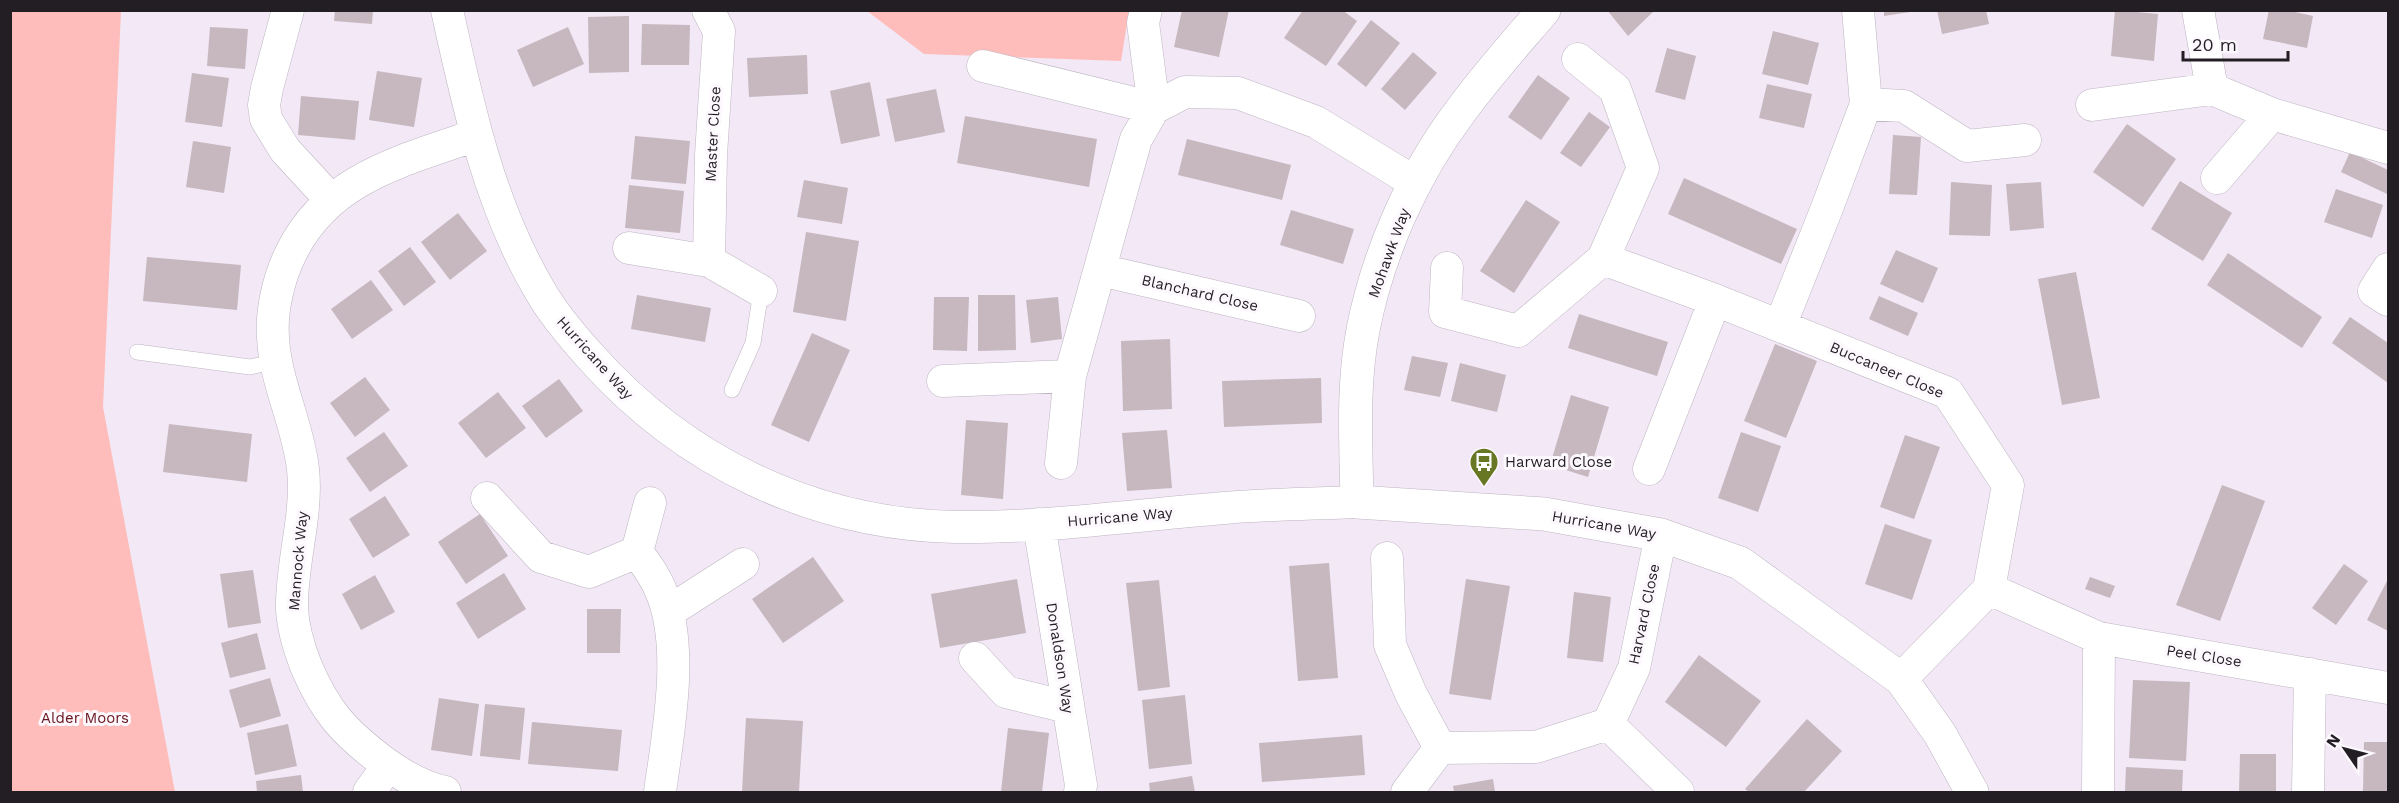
<svg xmlns="http://www.w3.org/2000/svg" width="2399" height="803" viewBox="0 0 2399 803" font-family="'Work Sans',sans-serif">
<style>
.green{fill:#febdba}
.building{fill:#c7b7bf}
.lines{fill:none;stroke-linecap:round;stroke-linejoin:round}
.service-casing{stroke:#beb5c2;stroke-width:16}
.minor-casing{stroke:#beb5c2;stroke-width:33}
.tertiary-casing{stroke:#beb5c2;stroke-width:34}
.service{stroke:#fff;stroke-width:15}
.minor{stroke:#fff;stroke-width:32}
.tertiary{stroke:#fff;stroke-width:33}
.labels{text-anchor:middle;dominant-baseline:central;stroke-width:6;stroke-linejoin:round;paint-order:stroke}
.street-label{font-size:15px;fill:#221e23;stroke:#fcf8fd}
.poi-label{font-size:15px;fill:#221e23;stroke:#fcf8fd;text-anchor:start}
.park-label{font-size:15px;fill:#67141c;stroke:#fcf8fd}
</style>
<rect width="100%" height="100%" fill="#f2e8f6"/>
<path class="green" d="M10,11H121L103,407L175,792H11Z
M867,11H1129L1121,61L924,54Z"/>
<path class="building" d="M335,10H373L372,24L334,21Z
M1182,10H1229L1219,57L1174,47Z
M1303,10H1342L1357,21L1326,66L1284,38Z
M1607,10H1655L1628,36Z
M1884,10H1910V12L1884,16Z
M1937,10H1986L1989,24L1942,34Z
M2115,10L2158,14L2154,61L2111,56Z
M2269,10H2286L2313,16L2307,48L2263,39Z
M629,16V72L589,73L588,17Z
M1371,20L1400,43L1366,87L1337,64Z
M642,24L690,25L689,65H641Z
M210,27L248,29L245,69L207,66Z
M568,27L584,64L533,87L517,50Z
M1773,31L1819,43L1808,85L1762,74Z
M1667,48L1696,56L1685,100L1655,92Z
M1413,52L1437,73L1405,110L1381,89Z
M807,55L808,94L749,97L747,58Z
M377,71L422,78L414,127L369,120Z
M192,73L229,78L222,127L185,122Z
M1538,75L1570,98L1541,140L1508,117Z
M870,82L880,136L841,144L830,91Z
M1767,84L1812,94L1804,128L1759,118Z
M936,89L945,132L895,142L886,99Z
M301,96L359,101L355,140L298,135Z
M1589,112L1610,127L1581,167L1560,153Z
M965,116L1097,139L1089,187L957,163Z
M2127,124L2176,159L2143,207L2093,172Z
M1893,135L1921,137L1917,195L1889,194Z
M635,136L690,141L686,184L631,179Z
M1187,139L1291,165L1282,200L1178,175Z
M193,141L231,147L224,193L186,187Z
M2350,152L2388,170L2387,194L2341,172Z
M1684,178L1797,229L1781,264L1668,214Z
M804,180L848,188L842,224L797,217Z
M2180,181L2232,213L2203,261L2151,229Z
M1951,182L1992,185L1990,236L1949,235Z
M2041,182L2044,228L2010,231L2006,184Z
M629,185L684,191L680,233L625,228Z
M2336,189L2383,205L2372,238L2324,222Z
M1526,200L1560,222L1514,293L1480,271Z
M1291,210L1354,229L1343,264L1280,245Z
M458,213L487,251L450,280L421,242Z
M806,232L859,241L846,321L793,312Z
M410,247L436,282L404,306L378,271Z
M1896,250L1938,268L1923,303L1880,284Z
M2228,253L2322,317L2302,348L2207,285Z
M147,257L241,265L237,310L143,301Z
M2076,272L2100,398L2062,405L2038,279Z
M371,280L393,310L352,339L331,309Z
M637,295L711,308L705,342L631,329Z
M978,295H1015L1016,350L978,351Z
M1879,296L1918,313L1908,336L1869,319Z
M934,297H969L967,351L933,350Z
M1058,297L1062,339L1031,343L1026,300Z
M1579,314L1668,342L1657,376L1568,348Z
M2350,317L2388,343V383L2332,343Z
M812,333L850,350L809,442L771,425Z
M1170,339L1172,409L1123,411L1121,341Z
M1775,344L1817,361L1786,438L1744,421Z
M1412,356L1448,363L1440,397L1404,390Z
M1460,363L1506,375L1497,412L1451,401Z
M365,377L390,410L355,437L330,403Z
M1321,378L1322,423L1224,427L1222,381Z
M559,379L583,411L546,438L522,406Z
M498,392L526,428L486,458L458,423Z
M1571,395L1609,407L1588,477L1550,465Z
M966,420L1008,423L1003,499L961,495Z
M169,424L252,434L247,482L163,472Z
M1167,430L1172,488L1127,491L1122,433Z
M384,432L408,466L370,492L346,458Z
M1741,432L1781,446L1758,512L1718,498Z
M1905,435L1940,447L1914,519L1880,507Z
M2222,485L2265,501L2220,621L2176,605Z
M385,496L410,535L373,558L349,519Z
M480,514L508,556L466,584L438,542Z
M1885,524L1932,540L1912,600L1865,584Z
M813,557L844,601L783,643L752,599Z
M1329,563L1338,678L1298,681L1289,566Z
M2344,564L2368,581L2336,625L2312,608Z
M253,570L261,623L228,628L220,574Z
M504,573L526,609L478,639L456,603Z
M375,575L395,612L361,630L342,594Z
M2090,577L2115,586L2110,598L2085,589Z
M1017,579L1026,633L940,648L931,594Z
M1466,579L1510,586L1491,700L1449,694Z
M2388,579V631L2367,620Z
M1159,580L1170,687L1138,691L1126,583Z
M1574,592L1611,597L1603,662L1567,658Z
M587,609H621L620,653H587Z
M257,633L266,669L230,678L221,643Z
M1699,655L1761,701L1726,747L1665,702Z
M270,678L281,716L240,728L229,690Z
M2133,680L2190,682L2186,761L2129,758Z
M1185,695L1192,764L1149,769L1142,700Z
M439,698L479,704L472,756L431,750Z
M485,704L525,708L520,760L480,756Z
M746,718L803,721L799,792H742Z
M1807,719L1842,751L1804,792H1749L1745,789Z
M532,722L622,730L618,771L528,764Z
M288,724L297,766L255,775L247,733Z
M1008,728L1049,733L1042,792H1001Z
M1362,735L1365,775L1262,782L1259,743Z
M2364,742H2388V792H2363Z
M2240,754H2276V792H2239Z
M2126,767L2183,770L2182,792H2125Z
M301,775L303,792H257L256,781Z
M1192,776L1195,792H1150L1149,783Z
M1493,779L1495,792H1454L1453,786Z"/>
<g class="lines">
<g class="service-casing">
<path id="service" d="M137,352L250,367L277,361
M732,390L753,343L761,291"/>
</g>
<g class="minor-casing">
<path id="minor" d="M288,10L267,88L264,105L266,119L285,150L331,200
M447,10C468,106 489,204 539,289C553,314 571,335 590,356C684,462 813,524 955,527C1045,528 1136,515 1225,508C1269,504 1313,504 1357,502
M2198,10L2212,89L2272,114L2388,148
M1578,59L1615,89L1643,168L1603,259
M983,66L1154,108L1143,23L1146,10
M1866,104L1904,106L1967,146L2025,140
M2092,105L2212,89
M2217,178L2272,114
M629,248L709,261L711,155L719,31L708,10
M709,261L761,291
M1447,268L1445,312L1518,331L1603,259L1715,300L1948,393L2008,485L1989,589L1901,679
M2388,269L2374,291L2388,300
M1100,270L1299,316
M1780,326L1827,208L1866,104L1858,10
M943,381L1070,376
M1061,463L1070,376L1136,139L1154,108L1185,92L1238,93L1316,122L1416,183
M1649,469L1715,300
M487,498L541,557L589,572L637,552C646,564 655,576 661,591C685,647 668,733 660,792
M1039,524L1081,785L1080,792
M637,552L650,503
M1387,558L1390,645L1411,694L1440,748
M1989,589L2099,638L2388,688
M668,612L743,564
M975,658L1006,692L1067,707
M1608,724L1678,792
M369,792L388,766
M445,792C421,787 401,775 381,760C343,731 325,711 306,666C299,648 293,629 292,609C291,562 308,516 303,469C298,424 275,382 273,337C271,310 279,277 291,253C328,177 403,161 476,135
M1407,792L1440,748L1536,747L1608,724L1634,668L1661,535
M2098,792L2099,638
M2308,792L2310,674"/>
</g>
<g class="tertiary-casing">
<path id="tertiary" d="M1544,10C1515,44 1486,76 1460,112C1413,174 1378,253 1363,330C1352,387 1356,445 1357,502L1544,514L1661,535L1740,563L1901,679L1940,734L1972,792"/>
</g>
<use href="#service" class="service"/>
<use href="#minor" class="minor"/>
<use href="#tertiary" class="tertiary"/>
</g>
<defs>
<g id="bus-pin" transform="scale(1.5)"><path d="M0 17L-7.5 6A9.5 9.5 0 1 1 7.5 6Z" fill="#687724" stroke="#fcf8fd"/><path d="M-5-6H5V4H4V6H2V4H-2V6H-4V4H-5ZM-3.5-4V0h7V-4ZM-3.5 1.2v1.5H-2V1.2ZM2 1.2v1.5H3.5V1.2Z" fill="#fff"/></g>
</defs>
<g fill-rule="evenodd">
<use href="#bus-pin" x="1484" y="462"/>
</g>
<g class="labels">
<g class="street-label">
<text transform="translate(713 134) rotate(-87)">Master Close</text>
<text transform="translate(1389 253) rotate(-70)">Mohawk Way</text>
<text transform="translate(1200 293) rotate(13)">Blanchard Close</text>
<text transform="translate(595 358) rotate(48)">Hurricane Way</text>
<text transform="translate(1887 370) rotate(23)">Buccaneer Close</text>
<text transform="translate(1120 517) rotate(-5)">Hurricane Way</text>
<text transform="translate(1604 525) rotate(10)">Hurricane Way</text>
<text transform="translate(298 561) rotate(-85)">Mannock Way</text>
<text transform="translate(1644 614) rotate(-78)">Harvard Close</text>
<text transform="translate(2204 656) rotate(9)">Peel Close</text>
<text transform="translate(1060 658) rotate(81)">Donaldson Way</text>
</g>
<g class="poi-label">
<text x="1505" y="462">Harward Close</text>
</g>
<g class="park-label">
<text x="85" y="718">Alder Moors</text>
</g>
</g>
<rect width="2399" height="803" fill="none" stroke="#221e23" stroke-width="24"/>
<g transform="translate(2345 749) rotate(305)" stroke="#fcf8fd" stroke-width="4.5" paint-order="stroke">
<path d="M0-4.5L10 22L0 15L-10 22Z" fill="#221e23"/>
<text y="-9" font-size="16" font-weight="bold" text-anchor="middle" fill="#221e23">N</text>
</g>
<path d="M2183 51v9h105v-9" fill="none" stroke="#221e23" stroke-width="3"/>
<text x="2192" y="51" font-size="18" fill="#221e23" stroke="#fcf8fd" stroke-width="4.5" paint-order="stroke">20 m</text>
</svg>
